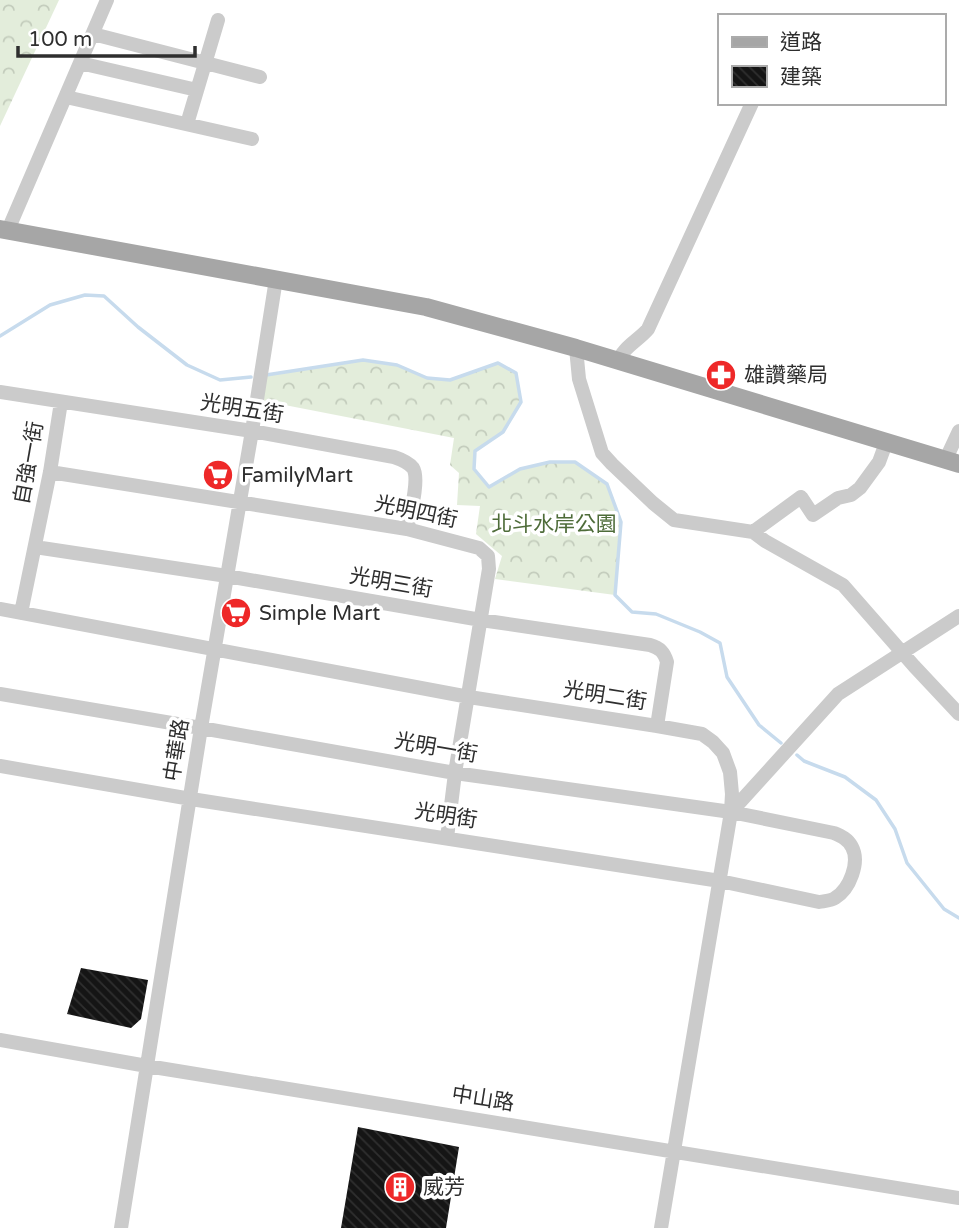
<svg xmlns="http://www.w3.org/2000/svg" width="959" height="1228" viewBox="0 0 959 1228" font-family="'Varela Round','Noto Sans TC',sans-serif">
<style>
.forest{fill:url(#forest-crowns)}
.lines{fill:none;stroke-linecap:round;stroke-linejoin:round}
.stream{stroke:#c7dbed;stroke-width:3.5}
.building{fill:url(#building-back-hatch)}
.minor{stroke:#cbcbcb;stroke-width:14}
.major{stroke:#a6a6a6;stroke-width:18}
.labels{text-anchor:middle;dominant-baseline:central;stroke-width:7;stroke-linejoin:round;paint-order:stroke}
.poi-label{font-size:21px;fill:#2e2e2e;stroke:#fff;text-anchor:start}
.street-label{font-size:21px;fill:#2e2e2e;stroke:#fff}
.park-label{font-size:21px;fill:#4e6c39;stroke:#fff}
</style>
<defs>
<pattern id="forest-crowns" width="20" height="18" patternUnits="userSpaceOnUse" patternTransform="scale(1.75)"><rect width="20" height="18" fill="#e3eddb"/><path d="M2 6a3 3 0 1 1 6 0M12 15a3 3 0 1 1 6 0" fill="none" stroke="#c3ccbc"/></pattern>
<pattern id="building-back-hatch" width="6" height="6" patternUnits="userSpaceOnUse" patternTransform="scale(1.75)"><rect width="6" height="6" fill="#151515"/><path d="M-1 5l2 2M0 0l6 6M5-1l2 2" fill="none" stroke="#2f2f2f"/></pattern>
</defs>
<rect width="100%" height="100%" fill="#fff"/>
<path class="forest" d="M0,0H59L0,126Z
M363,360L396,365L428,378L450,380L498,363L516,373L520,403L503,432L475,451L474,469L489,487L520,469L555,462H575L607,484L621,522L615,595L495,579L502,556L476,534L480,506L457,505L459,473L450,465L454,438L259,400L262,375Z"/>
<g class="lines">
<path class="stream" d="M0,336L50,305L85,295L104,296L138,327L187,365L220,380L251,377
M266,375L363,360L397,365L427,378L450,380L498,363L516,373L521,402L503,432L475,451L474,469L489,487L520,469L550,462H575L607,484L621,522L615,595L632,612L656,614L700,632L720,643L727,677L759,725L781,743
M797,755L804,761L845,777L876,800L895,829L907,863L944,909L959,918"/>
</g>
<path class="building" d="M81,968L148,980L141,1019L131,1028L67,1014Z
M358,1127L459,1147L446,1228H341Z"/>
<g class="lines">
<path class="minor" d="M93,34L260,77
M80,63L197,90
M66,97L252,139
M187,124L218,20
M8,230L107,0
M576,348L579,379L602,453L612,464L653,503L674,520L753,532L765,541L843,585L914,666L959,714
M618,362C623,347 639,340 648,329L752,103
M0,392L252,431L394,457C400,459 408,462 413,468C420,479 410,515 407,529
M945,461L959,431
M50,472L407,529L479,548L488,556L489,569L455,773L447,838
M753,532L801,497L813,515L838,498L851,495L860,488L879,462L886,443
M35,547L227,576L481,620L650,645C660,648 664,652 667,662L657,726
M0,609L469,697L657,726L702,734L713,742L723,753L730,772L732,794L731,812L661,1228
M21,613L50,472L61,402
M0,694L201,728L455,773L731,812L834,833C841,836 848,839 852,847C860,862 850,889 835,898C831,901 824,901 819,902L720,881L191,799L0,766
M731,812L838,694L959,616
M0,1040L147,1066L959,1198
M121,1228L201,728L252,431L276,279"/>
<path class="major" d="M0,229L426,307L576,348L959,464"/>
</g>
<defs>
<g id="pharmacy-disc" transform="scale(1.575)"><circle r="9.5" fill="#ee2828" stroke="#fff"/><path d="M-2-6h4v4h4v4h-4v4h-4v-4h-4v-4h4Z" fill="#fff"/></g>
<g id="supermarket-disc" transform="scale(1.575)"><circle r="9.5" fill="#ee2828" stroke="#fff"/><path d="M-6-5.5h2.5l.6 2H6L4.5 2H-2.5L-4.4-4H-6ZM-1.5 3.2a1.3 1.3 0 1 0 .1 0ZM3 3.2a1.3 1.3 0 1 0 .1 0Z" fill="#fff"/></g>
<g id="building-disc" transform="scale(1.575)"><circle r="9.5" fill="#ee2828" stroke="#fff"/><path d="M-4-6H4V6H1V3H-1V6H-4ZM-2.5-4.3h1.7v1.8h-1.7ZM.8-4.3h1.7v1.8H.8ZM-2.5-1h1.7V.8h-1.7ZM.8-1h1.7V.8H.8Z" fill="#fff"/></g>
</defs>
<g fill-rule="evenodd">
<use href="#pharmacy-disc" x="721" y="375"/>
<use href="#supermarket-disc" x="218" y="475"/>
<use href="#supermarket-disc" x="236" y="613"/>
<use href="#building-disc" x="400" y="1187"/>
</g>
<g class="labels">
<g class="poi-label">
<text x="744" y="375">雄讚藥局</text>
<text x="241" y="475">FamilyMart</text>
<text x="259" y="613">Simple Mart</text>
<text x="423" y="1187">威芳</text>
</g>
<g class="street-label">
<text transform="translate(242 409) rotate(9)">光明五街</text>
<text transform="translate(29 463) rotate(-80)">自強一街</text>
<text transform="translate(416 512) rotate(12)">光明四街</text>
<text transform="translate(391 583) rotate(10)">光明三街</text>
<text transform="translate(605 696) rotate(9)">光明二街</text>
<text transform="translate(436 748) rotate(10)">光明一街</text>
<text transform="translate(177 750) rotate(-81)">中華路</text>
<text transform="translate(446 816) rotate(9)">光明街</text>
<text transform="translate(483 1099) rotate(9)">中山路</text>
</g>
<g class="park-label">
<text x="554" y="524">北斗水岸公園</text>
</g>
</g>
<rect x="718" y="14" width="228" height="91" fill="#ffffff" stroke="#ababab" stroke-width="2"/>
<rect x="732" y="37" width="35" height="10" fill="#a6a6a6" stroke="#ababab" stroke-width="2"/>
<text x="780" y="49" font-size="21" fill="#2e2e2e">道路</text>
<rect x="732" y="66" width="35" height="21" fill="url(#building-back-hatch)" stroke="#ababab" stroke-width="2"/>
<text x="780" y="84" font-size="21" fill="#2e2e2e">建築</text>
<path d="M18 46v10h177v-10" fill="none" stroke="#2e2e2e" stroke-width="3.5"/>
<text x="28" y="46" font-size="21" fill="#2e2e2e" stroke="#ffffff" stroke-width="5" paint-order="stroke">100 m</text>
</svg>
